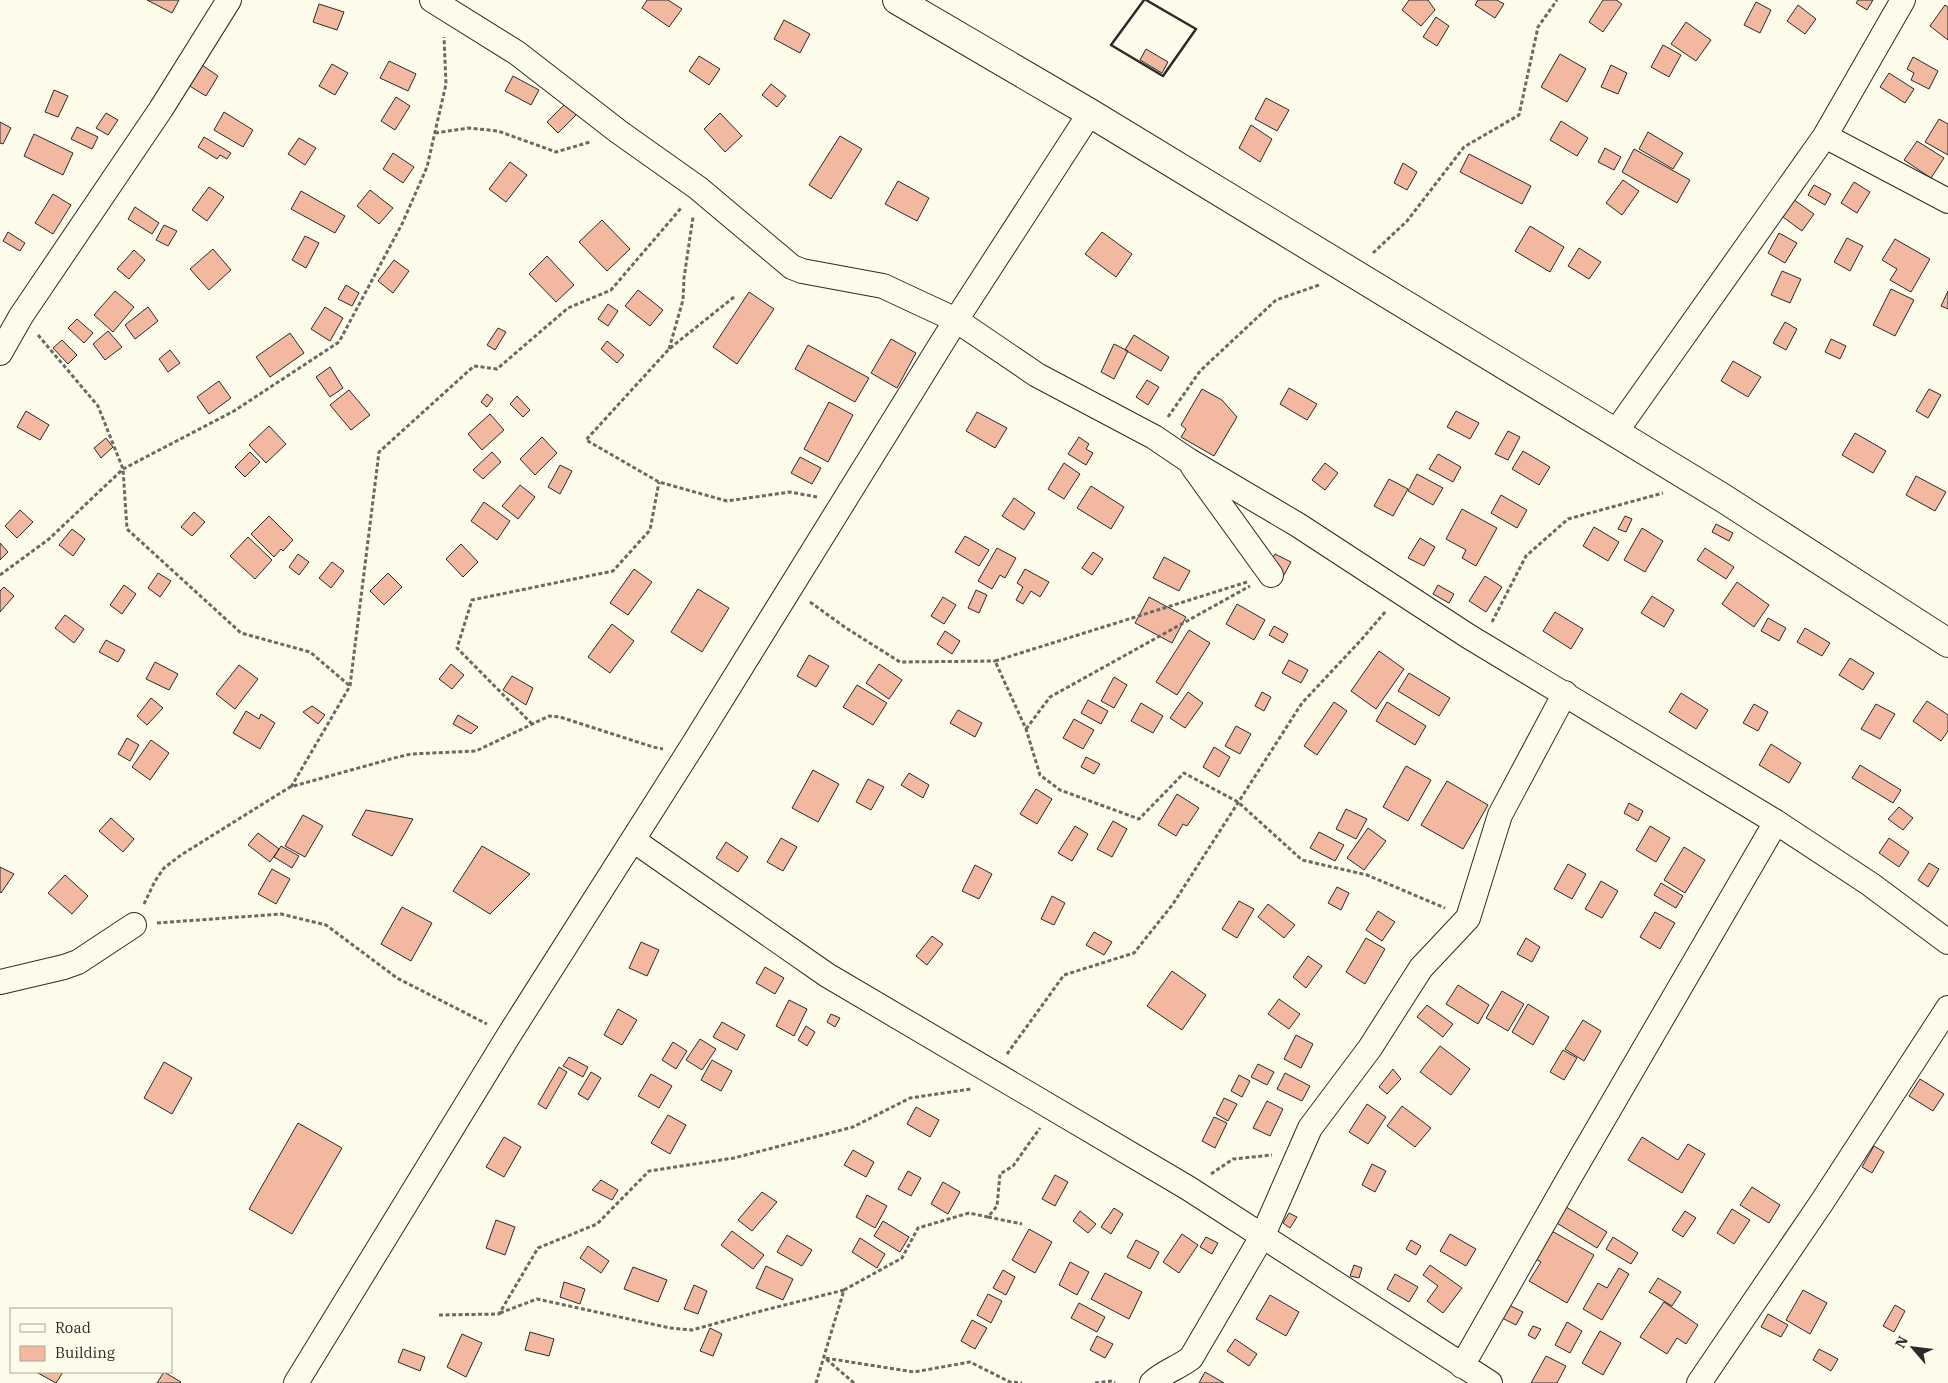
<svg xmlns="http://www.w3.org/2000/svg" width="1948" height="1383" viewBox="0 0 1948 1383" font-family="'IBM Plex Serif',serif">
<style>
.building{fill:#f2b8a0;stroke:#2b2b2b}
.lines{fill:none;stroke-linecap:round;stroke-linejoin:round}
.street-casing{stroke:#2b2b2b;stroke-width:26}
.primary-casing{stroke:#2b2b2b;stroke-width:30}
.path{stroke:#6a6964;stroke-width:3;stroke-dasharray:4 2.5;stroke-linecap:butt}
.street{stroke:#fdfbea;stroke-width:24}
.primary{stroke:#fdfbea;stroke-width:28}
.wall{stroke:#2b2b2b;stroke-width:2.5}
</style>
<rect width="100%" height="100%" fill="#fdfbea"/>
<path class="building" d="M147,0H179L172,13Z
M647,0H668L682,9L669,27L642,8Z
M1409,0H1428L1435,10L1421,26L1402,10Z
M1478,0H1497L1504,4L1495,18L1475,5Z
M1603,0H1616L1622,4L1603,32L1589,22Z
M1858,0H1873L1867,10L1856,3Z
M1756,2L1771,10L1760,33L1744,25Z
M319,4L344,12L337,30L313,22Z
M1798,5L1816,19L1805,34L1787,21Z
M1945,5L1948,7V40L1930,26Z
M1436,17L1449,26L1437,46L1423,37Z
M784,20L810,34L800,53L774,39Z
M1686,22L1711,40L1696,61L1671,44Z
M1663,45L1681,55L1669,77L1651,67Z
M1146,49L1168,62L1162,73L1140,60Z
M1560,54L1586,69L1567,102L1541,87Z
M699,56L720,69L709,85L689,71Z
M1913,57L1938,71L1929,89L1911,80L1914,73L1907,69Z
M389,61L416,74L408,91L380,78Z
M332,64L348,73L335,95L319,86Z
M202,65L218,76L206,96L188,85Z
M1611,65L1627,73L1618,94L1601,87Z
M1889,73L1914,89L1905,103L1880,87Z
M513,76L539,90L531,105L505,91Z
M771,84L786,96L777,107L762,95Z
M54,90L68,96L58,117L45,112Z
M396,97L410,106L395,130L381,121Z
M1266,98L1289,110L1277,131L1255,119Z
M566,103L577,114L558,133L547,122Z
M224,112L253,130L243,147L214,130Z
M106,113L118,120L108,135L96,128Z
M720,113L742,136L725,152L704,129Z
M1939,119L1948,124V155L1925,142Z
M1561,121L1588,138L1577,156L1550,140Z
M0,122L11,128L3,144L0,143Z
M1251,125L1272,139L1260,162L1239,148Z
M77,127L98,137L92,149L71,139Z
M1648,132L1683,153L1673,169L1639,149Z
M34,134L73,153L63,175L24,156Z
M840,136L862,149L831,199L809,185Z
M204,137L231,153L227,159L220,155L217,159L198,147Z
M299,138L316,148L305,165L288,154Z
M1917,141L1944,158L1931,178L1904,160Z
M1605,148L1621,157L1614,170L1598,162Z
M1634,149L1690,180L1677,203L1622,172Z
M393,153L414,167L403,183L383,169Z
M1469,154L1531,186L1522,204L1460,172Z
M510,162L527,175L506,202L489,189Z
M1403,163L1417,172L1407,190L1394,183Z
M1623,180L1639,191L1622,215L1606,203Z
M898,181L929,198L917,221L885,204Z
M1854,182L1870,192L1857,213L1841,203Z
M1814,185L1831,194L1825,205L1808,195Z
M209,187L224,197L207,221L192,210Z
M370,190L393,208L379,224L357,206Z
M301,191L345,216L335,233L291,209Z
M53,194L71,205L53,234L35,223Z
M1790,197L1814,214L1802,231L1779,214Z
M135,207L159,223L152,234L128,219Z
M602,220L630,249L607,271L579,242Z
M164,225L177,231L168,246L156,240Z
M1530,226L1564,247L1550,272L1515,251Z
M8,232L25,243L20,251L3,241Z
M1102,232L1132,254L1116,277L1085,254Z
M1779,233L1797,243L1785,263L1768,253Z
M305,236L319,243L306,268L292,260Z
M1847,238L1863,246L1850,271L1834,262Z
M1895,239L1930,259L1911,292L1890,280L1897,269L1882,260Z
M1579,248L1601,262L1589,279L1568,266Z
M213,249L231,270L209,290L190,269Z
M134,250L145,260L129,279L117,269Z
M547,256L574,285L556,302L529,274Z
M394,260L409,271L393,293L378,281Z
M1782,271L1801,279L1790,303L1771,295Z
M346,285L359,293L352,306L338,299Z
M1891,289L1914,300L1895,336L1873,325Z
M638,290L663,310L650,326L625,306Z
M115,291L134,307L113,332L94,315Z
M1948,291V309L1941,306Z
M749,292L774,309L737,364L713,347Z
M608,304L618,311L608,326L598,319Z
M148,307L158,321L135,339L125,325Z
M325,307L343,318L330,341L311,329Z
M77,319L93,333L84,343L68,328Z
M1785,322L1797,329L1786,350L1773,343Z
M498,328L506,332L495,350L487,345Z
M108,331L122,347L105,360L93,344Z
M290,333L304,353L270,377L256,357Z
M1134,335L1169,357L1161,371L1125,350Z
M891,339L916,353L897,388L871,373Z
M1831,339L1846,346L1840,359L1825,352Z
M62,340L77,355L68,364L53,348Z
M607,341L624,355L617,363L601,349Z
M1114,344L1128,351L1114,379L1101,372Z
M808,345L869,378L855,402L795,369Z
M170,350L180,363L168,372L159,359Z
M1733,361L1761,377L1748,397L1721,381Z
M330,367L343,388L330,397L316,377Z
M1147,380L1159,387L1148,405L1136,397Z
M219,381L231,398L209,414L197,397Z
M1289,388L1317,404L1307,420L1280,404Z
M1202,389L1222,400L1237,417L1214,456L1181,437L1186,429L1181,425Z
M1929,389L1941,395L1928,418L1916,411Z
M349,390L370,415L351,430L330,405Z
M487,394L493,399L487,407L481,402Z
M517,396L530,410L523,417L510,404Z
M829,402L853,415L828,462L804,449Z
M26,411L49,425L40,440L17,427Z
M1456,411L1479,423L1470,439L1447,427Z
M977,412L1007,428L995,448L966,431Z
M490,414L504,430L482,450L468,434Z
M269,426L286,444L266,463L249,445Z
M1508,431L1520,437L1508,460L1495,454Z
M1855,433L1886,451L1873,473L1842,455Z
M542,437L557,453L535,475L520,459Z
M1079,437L1089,444L1086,449L1093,453L1086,465L1068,454Z
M106,438L113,447L101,458L94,448Z
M1523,451L1550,467L1539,485L1512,469Z
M250,452L260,462L245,477L235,467Z
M492,452L501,462L483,479L473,470Z
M1438,454L1461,467L1453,482L1429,469Z
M800,457L821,468L812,484L791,473Z
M1064,463L1080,474L1064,499L1048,489Z
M1325,463L1338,473L1325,490L1312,480Z
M560,465L572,471L560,494L548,487Z
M1417,474L1443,488L1433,505L1408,491Z
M1916,476L1946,492L1935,511L1906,495Z
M1389,479L1408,489L1393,516L1374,506Z
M520,485L535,497L518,519L502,506Z
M1091,486L1124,507L1111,529L1077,508Z
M1501,495L1527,510L1517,528L1491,513Z
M1014,498L1035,513L1024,530L1002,516Z
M484,502L510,521L497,540L471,521Z
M1462,509L1497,528L1476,566L1462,558L1466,550L1446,539Z
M20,510L33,522L17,538L5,526Z
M194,512L205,522L192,536L181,527Z
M269,516L293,540L283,551L281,549L274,557L251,534Z
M1625,516L1632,519L1626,532L1618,529Z
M1716,524L1733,533L1729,541L1712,532Z
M1594,527L1619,542L1608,561L1583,546Z
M1642,528L1663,541L1645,572L1624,560Z
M72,529L85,539L73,556L59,545Z
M965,536L989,550L979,566L955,552Z
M248,537L272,560L255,579L230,556Z
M1420,538L1435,547L1424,566L1408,558Z
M0,543L8,552L0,560Z
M461,544L478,562L463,577L446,559Z
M997,548L1016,558L1005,578L1000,575L992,589L978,581Z
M1705,548L1734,567L1726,579L1697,560Z
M1093,552L1103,559L1092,575L1082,568Z
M298,554L309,562L299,575L289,567Z
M1275,554L1291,562L1278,586L1262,577Z
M1164,557L1190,571L1179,591L1153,578Z
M332,562L344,571L331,588L319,578Z
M634,569L652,582L628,615L610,603Z
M1025,569L1049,582L1040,597L1031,591L1023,604L1016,600L1023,587L1017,583Z
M158,573L171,581L160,597L148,588Z
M388,573L402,587L384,605L370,591Z
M1485,576L1502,587L1486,612L1469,601Z
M1737,582L1769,605L1754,627L1722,604Z
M124,585L136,594L122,614L110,605Z
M1438,585L1454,594L1449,603L1433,594Z
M4,587L14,596L0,612V591Z
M698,589L729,608L702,652L671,632Z
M976,590L987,595L979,613L968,608Z
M1652,596L1674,610L1664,627L1641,613Z
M943,597L956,605L944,624L931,616Z
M1149,597L1186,617L1172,643L1135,623Z
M1237,604L1265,620L1254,640L1226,624Z
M1555,612L1583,629L1571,649L1543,631Z
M65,615L84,629L74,643L55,628Z
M1768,618L1786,628L1779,641L1761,631Z
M612,624L634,641L610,673L588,657Z
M1274,626L1288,634L1283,643L1269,635Z
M1805,628L1830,643L1822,656L1797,642Z
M1189,630L1210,643L1177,695L1156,682Z
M945,631L960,641L952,654L937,644Z
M106,640L125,650L118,662L99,652Z
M1379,651L1404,669L1376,709L1351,691Z
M809,655L829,666L816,687L797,676Z
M1850,658L1874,673L1863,690L1839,675Z
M1289,660L1308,670L1301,683L1282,673Z
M155,662L178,674L169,690L146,679Z
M451,664L464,675L452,689L439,679Z
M879,664L902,680L889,699L866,683Z
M239,665L258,679L235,709L216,694Z
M1409,673L1450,698L1439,716L1398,691Z
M512,676L533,688L526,705L503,690Z
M1114,677L1127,685L1114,708L1101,701Z
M857,685L887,703L873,725L843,707Z
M1188,692L1203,703L1185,728L1170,718Z
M1262,692L1271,697L1264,711L1255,706Z
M1681,693L1708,710L1696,729L1669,712Z
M151,698L163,708L147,725L137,716Z
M1088,700L1108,711L1101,724L1081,713Z
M1927,701L1948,715V731L1941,741L1913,721Z
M1334,702L1347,711L1317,755L1304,746Z
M1387,702L1426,726L1415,745L1376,721Z
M1141,703L1163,716L1153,733L1131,721Z
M1754,704L1768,712L1758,731L1743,723Z
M1876,704L1895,714L1880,739L1861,729Z
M312,706L325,715L318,724L303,712Z
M958,710L982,723L975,737L950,723Z
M246,711L259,719L261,714L275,723L260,749L233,733Z
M458,715L478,727L471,734L453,724Z
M1074,719L1094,730L1083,749L1063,738Z
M1236,726L1251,734L1240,754L1225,746Z
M127,738L139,745L130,761L118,754Z
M151,740L169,753L150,780L132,767Z
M1771,744L1801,763L1789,783L1759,765Z
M1214,747L1230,757L1219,777L1203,767Z
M1086,757L1100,764L1094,774L1081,767Z
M1860,765L1901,790L1893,803L1852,778Z
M1406,766L1431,780L1408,821L1383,807Z
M813,770L839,784L818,822L792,808Z
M909,773L929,785L923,798L901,785Z
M868,779L884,787L871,810L856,802Z
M1447,781L1488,805L1463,849L1421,825Z
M1036,789L1052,799L1037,824L1020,814Z
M1177,794L1199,808L1187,826L1183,824L1176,836L1158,825Z
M1629,803L1643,811L1638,821L1624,813Z
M1899,807L1913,818L1903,830L1888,819Z
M1346,809L1367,819L1356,839L1336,829Z
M366,810L413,819L392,856L352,835Z
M303,815L323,826L305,857L285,846Z
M111,818L134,839L123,852L99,831Z
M1113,821L1127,829L1112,857L1097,849Z
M1075,826L1088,834L1072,861L1058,853Z
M1650,826L1670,838L1656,862L1636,850Z
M1368,828L1386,841L1364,870L1347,858Z
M1319,832L1344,845L1335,861L1310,848Z
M258,833L279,849L270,862L248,845Z
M781,838L797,847L783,871L767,862Z
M1889,838L1909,852L1899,867L1879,853Z
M726,842L748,857L738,872L716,858Z
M281,846L299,856L292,868L274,857Z
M482,846L530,874L490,914L453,891Z
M1684,847L1705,860L1685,893L1664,880Z
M1929,863L1939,869L1928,887L1918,880Z
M1568,864L1586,874L1572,899L1554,889Z
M975,865L992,874L979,899L962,891Z
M0,867L14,874L1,893L0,892Z
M272,869L290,879L276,904L258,894Z
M65,875L88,896L72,914L48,893Z
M1601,881L1618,891L1602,918L1585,909Z
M1661,883L1683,896L1676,908L1654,895Z
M1337,887L1349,893L1341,910L1328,903Z
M1052,896L1065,903L1054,925L1041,919Z
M1239,901L1254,909L1237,938L1222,929Z
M1268,904L1295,925L1284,938L1258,917Z
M402,907L432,923L411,961L381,944Z
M1378,911L1395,922L1382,941L1366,930Z
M1655,912L1675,923L1660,949L1640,937Z
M1094,932L1112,942L1104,955L1086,945Z
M932,936L943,944L927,965L916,956Z
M1366,938L1385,949L1365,984L1346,972Z
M1526,938L1540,947L1532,962L1517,954Z
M641,942L659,950L647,976L629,968Z
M1308,956L1322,966L1306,988L1293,977Z
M765,967L784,978L775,994L756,983Z
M1172,971L1206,995L1182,1030L1147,1006Z
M1458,985L1489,1005L1478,1024L1446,1004Z
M1502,991L1524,1004L1508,1031L1486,1018Z
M1279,999L1300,1014L1289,1029L1268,1014Z
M789,1000L807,1009L794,1036L776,1026Z
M1528,1004L1549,1017L1533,1045L1512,1032Z
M1427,1005L1453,1024L1443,1037L1417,1017Z
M618,1009L637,1020L622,1045L604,1035Z
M831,1014L840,1018L835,1027L827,1022Z
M1583,1020L1601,1031L1584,1061L1565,1049Z
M722,1022L745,1035L737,1050L713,1037Z
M806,1026L815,1032L807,1046L798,1040Z
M1296,1035L1313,1044L1301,1068L1284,1059Z
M700,1039L716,1049L702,1070L686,1060Z
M673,1042L687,1051L676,1069L662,1060Z
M1440,1046L1470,1069L1451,1095L1420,1072Z
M1563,1050L1577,1058L1564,1080L1550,1072Z
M569,1057L588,1067L583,1077L563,1066Z
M712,1060L732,1071L721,1091L701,1080Z
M164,1062L192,1078L172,1114L144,1098Z
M1258,1064L1274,1072L1267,1085L1251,1077Z
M559,1067L567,1072L546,1109L538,1104Z
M1393,1069L1401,1079L1387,1094L1379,1087Z
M591,1072L601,1078L588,1100L578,1094Z
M1285,1073L1310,1086L1302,1101L1277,1089Z
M651,1074L672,1086L659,1108L638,1096Z
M1239,1075L1250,1081L1242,1097L1231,1091Z
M1920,1079L1944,1094L1933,1111L1909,1096Z
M1224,1098L1237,1104L1228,1121L1216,1114Z
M1267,1101L1283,1109L1270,1136L1253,1128Z
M1367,1104L1386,1117L1368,1144L1349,1132Z
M1402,1106L1431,1128L1415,1147L1387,1126Z
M916,1107L939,1120L930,1137L907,1124Z
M668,1115L686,1125L670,1154L651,1143Z
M1214,1117L1227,1123L1215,1148L1202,1141Z
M298,1123L342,1148L292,1234L249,1209Z
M504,1137L521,1147L504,1177L486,1167Z
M1642,1137L1678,1160L1688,1144L1705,1154L1682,1193L1628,1160Z
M1874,1146L1884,1152L1872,1173L1862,1167Z
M853,1150L874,1162L866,1177L844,1165Z
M1372,1164L1386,1171L1375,1192L1362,1185Z
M908,1171L921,1178L911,1196L898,1189Z
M1055,1175L1068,1182L1055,1206L1042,1199Z
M601,1180L618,1190L612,1200L592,1190Z
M943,1182L960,1192L948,1214L931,1204Z
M1752,1187L1780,1205L1769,1223L1740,1205Z
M762,1192L777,1202L752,1231L738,1220Z
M867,1195L887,1206L875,1228L856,1217Z
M1566,1207L1607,1232L1597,1248L1555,1222Z
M1114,1208L1123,1214L1111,1234L1101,1227Z
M1732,1209L1750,1220L1734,1244L1717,1233Z
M1080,1211L1096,1224L1088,1233L1073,1221Z
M1685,1211L1696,1218L1683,1237L1672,1230Z
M1289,1213L1297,1217L1290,1228L1283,1223Z
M496,1220L515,1227L505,1255L486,1248Z
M883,1221L909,1237L900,1252L874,1236Z
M1029,1229L1052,1242L1035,1273L1012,1260Z
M1550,1230L1594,1255L1567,1303L1529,1281L1541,1262L1534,1258Z
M732,1231L764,1255L753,1269L721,1245Z
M1182,1234L1198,1245L1179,1273L1163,1262Z
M1450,1234L1476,1249L1466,1266L1440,1251Z
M787,1235L812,1250L802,1266L777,1252Z
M1206,1237L1218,1243L1212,1254L1200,1247Z
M1613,1237L1638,1253L1631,1264L1606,1249Z
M860,1238L885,1254L877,1268L852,1252Z
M1136,1240L1159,1252L1150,1269L1127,1257Z
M1411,1240L1421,1246L1416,1255L1406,1249Z
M588,1246L609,1261L601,1273L580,1258Z
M1070,1262L1089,1272L1077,1295L1059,1285Z
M1354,1265L1362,1268L1359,1278L1350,1276Z
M1430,1265L1462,1288L1443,1313L1427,1301L1438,1286L1423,1275Z
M766,1266L793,1279L783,1300L756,1288Z
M633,1267L667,1280L658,1302L624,1289Z
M1619,1268L1629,1274L1602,1320L1583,1309L1598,1283L1607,1288Z
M1003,1270L1015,1277L1006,1295L993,1288Z
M1105,1273L1142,1292L1129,1319L1091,1299Z
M1395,1274L1418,1287L1409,1302L1387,1289Z
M1658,1278L1681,1292L1672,1306L1649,1292Z
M564,1282L585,1289L580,1304L560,1297Z
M694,1285L707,1291L698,1314L684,1309Z
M1803,1290L1827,1303L1810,1334L1786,1320Z
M988,1294L1002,1301L991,1323L977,1315Z
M1270,1295L1299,1312L1286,1336L1256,1319Z
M1664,1302L1698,1325L1686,1344L1677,1338L1667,1354L1640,1337Z
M1079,1303L1105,1317L1097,1332L1071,1318Z
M1505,1303L1523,1312L1516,1325L1498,1316Z
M1895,1305L1905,1311L1894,1332L1883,1326Z
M1768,1314L1788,1325L1781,1337L1761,1327Z
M972,1320L987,1328L975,1349L961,1341Z
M1567,1322L1582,1331L1570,1353L1555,1345Z
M1533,1326L1541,1329L1535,1339L1528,1335Z
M710,1328L722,1334L713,1356L700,1351Z
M1600,1331L1621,1343L1603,1375L1582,1363Z
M530,1332L554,1339L549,1356L525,1350Z
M462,1334L482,1343L466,1377L447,1367Z
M1097,1336L1113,1344L1105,1358L1090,1350Z
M1235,1339L1257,1354L1249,1366L1227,1351Z
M403,1349L425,1357L420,1371L398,1362Z
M1819,1349L1838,1359L1831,1371L1813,1360Z
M1546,1356L1566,1366L1557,1383H1531Z
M36,1372H63L56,1383Z
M164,1372L181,1382L180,1383H157Z
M1205,1372L1224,1383H1199Z"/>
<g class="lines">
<g class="street-casing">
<path id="street" d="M432,0L517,53L619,132L698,188L792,267L802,271L883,286L956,320L1037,375L1154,437L1188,460L1298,525L1468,636L1776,822L1870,884L1948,942
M1825,136L1948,201
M0,353L21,316L161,109L229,0
M1615,433L1825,136L1903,0
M1193,467L1271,575
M633,840L827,975L1188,1188L1490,1383
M0,982L64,967L78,962L134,925
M1462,1366L1568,1180L1776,822
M296,1383L509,1035L693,745L956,320L1090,113
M1152,1383C1163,1372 1178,1368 1191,1358L1263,1235L1310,1128L1370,1048L1421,968L1468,918L1500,815L1565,693
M1699,1383L1822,1202L1948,1008"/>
</g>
<g class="primary-casing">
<path id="primary" d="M897,0L1090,113L1723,498L1948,643"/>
</g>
<path class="path" d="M435,133L469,128L498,131L556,152L590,142
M1373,253L1407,221L1464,147L1519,115L1538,27L1557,0
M734,297L669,349L586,440L659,482L727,501L790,492L817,497
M38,335L98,406L123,469L127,529L241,633L310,652L350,686
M669,349L683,300L684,278L693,217
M1168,417L1200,371L1276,300L1319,285
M0,575L49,539L123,469L234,411L339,342L402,224L427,167L446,84L444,37
M1247,582L995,661L1026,729L1040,775L1060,790L1139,819L1184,773L1238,802L1302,860L1367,875L1445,908
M810,602L846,628L900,662L995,661
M1492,622L1526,556L1568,519L1663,493
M532,724L457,648L472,600L613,571L650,530L659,482
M1026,729L1050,697L1250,586
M291,787L350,686L379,452L474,366L497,369L568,308L611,290L682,207
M144,904L155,881L164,868L181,855L290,787L398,757L411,754L476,751L549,716L560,717L653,747L663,749
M157,923L281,914L326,925L397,978L487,1024
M1007,1054L1064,975L1134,953L1173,904L1302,703L1361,640L1386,611
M1211,1174L1233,1159L1272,1155
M988,1217L1022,1224
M844,1290L902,1258L918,1228L969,1213L988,1217L997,1206L1000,1174L1013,1166L1040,1128
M500,1313L537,1299L670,1328L692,1330L757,1312L844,1290L816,1383
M439,1315L499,1314L538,1248L597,1224L649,1171L734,1158L853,1127L910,1098L971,1089
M854,1383L825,1358L914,1372L970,1362L1010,1382L1022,1383
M1095,1383L1112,1381L1115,1383"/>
<use href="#street" class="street"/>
<use href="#primary" class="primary"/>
<path class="wall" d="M1144,0L1111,45L1163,76L1196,29L1146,0"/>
</g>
<rect x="10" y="1308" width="162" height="65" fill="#fdfbea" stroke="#a9a89e"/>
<rect x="20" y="1324" width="25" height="8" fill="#fdfbea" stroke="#a9a89e"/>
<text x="55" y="1333" font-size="15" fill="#2b2b2b">Road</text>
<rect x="20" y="1346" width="25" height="15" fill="#f2b8a0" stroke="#a9a89e"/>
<text x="55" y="1358" font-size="15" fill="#2b2b2b">Building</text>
<g transform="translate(1913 1348) rotate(298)" stroke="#fdfbea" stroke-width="4" paint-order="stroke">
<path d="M0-4L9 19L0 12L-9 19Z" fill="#2b2b2b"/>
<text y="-8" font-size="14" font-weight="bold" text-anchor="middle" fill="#2b2b2b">N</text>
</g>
</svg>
